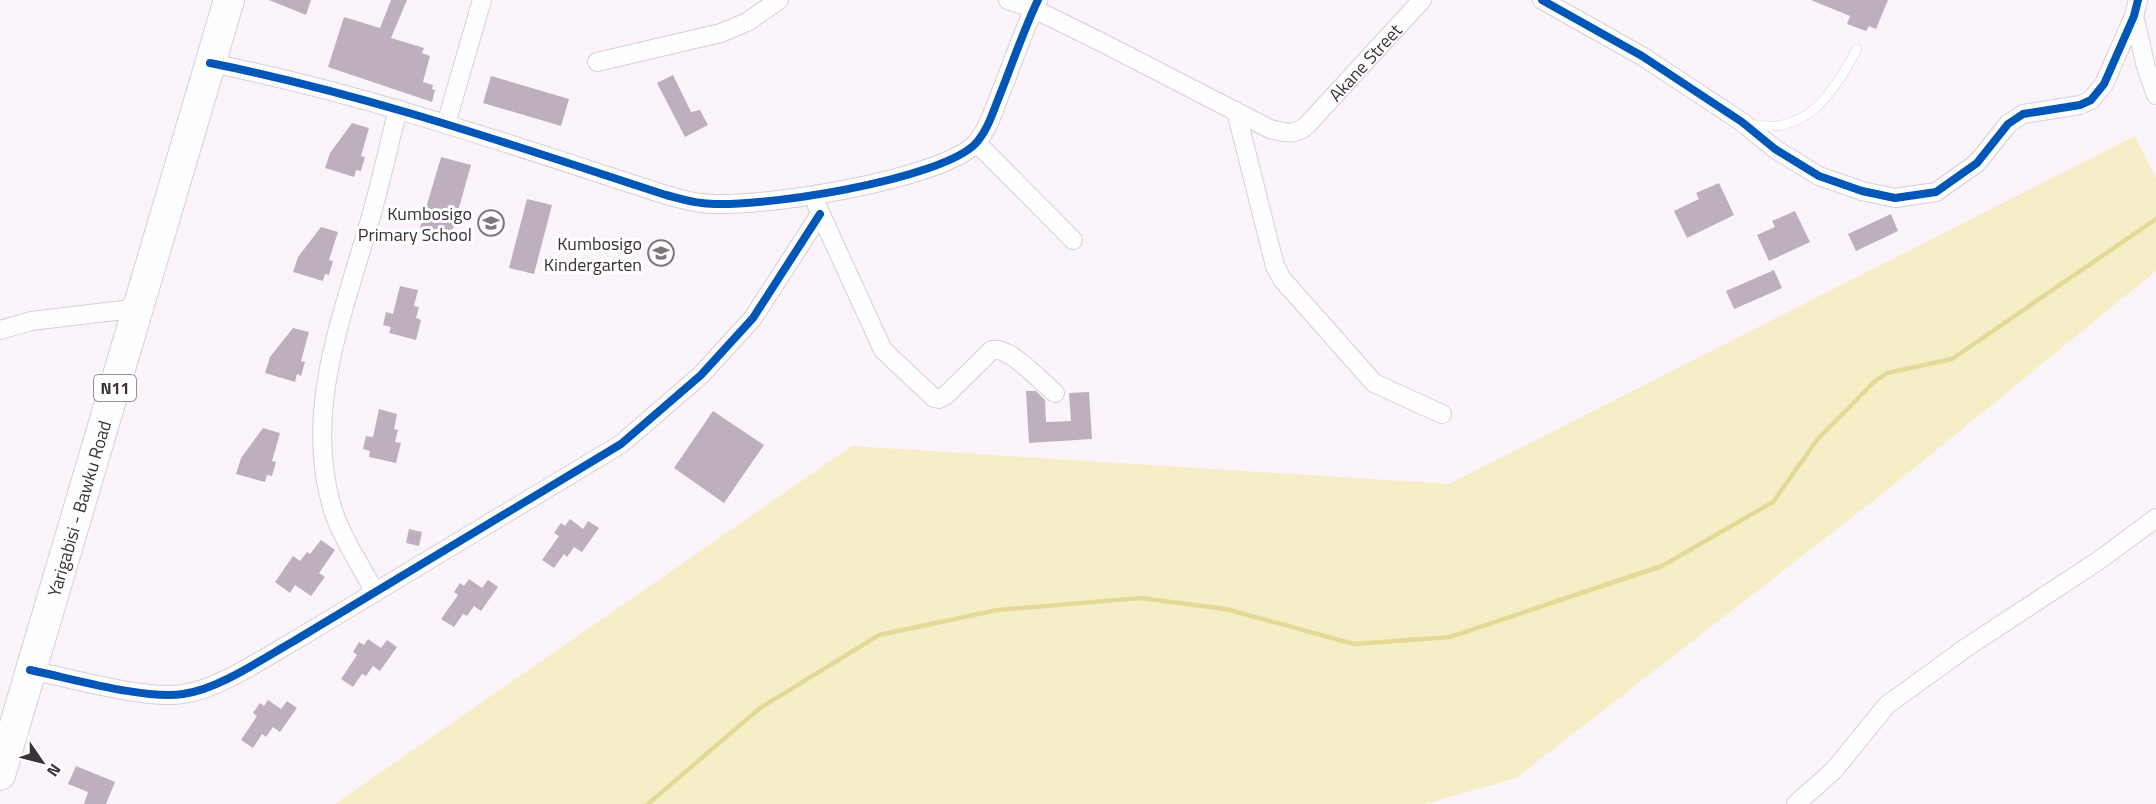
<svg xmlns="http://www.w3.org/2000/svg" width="2156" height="804" viewBox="0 0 2156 804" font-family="'Titillium Web',sans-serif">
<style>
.green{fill:#f6eec7}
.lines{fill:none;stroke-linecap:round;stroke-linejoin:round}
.stream{stroke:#e4da98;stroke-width:4.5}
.building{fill:#beafbe}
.service-casing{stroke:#d6d0d6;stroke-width:10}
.minor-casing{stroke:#d6d0d6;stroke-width:20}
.trunk-casing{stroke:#d6d0d6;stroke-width:32}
.service{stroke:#fefefe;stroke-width:9}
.minor{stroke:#fefefe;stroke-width:18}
.trunk{stroke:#fefefe;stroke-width:30}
.cycleway-casing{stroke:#fff;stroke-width:11}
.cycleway{stroke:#0057b8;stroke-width:8}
.labels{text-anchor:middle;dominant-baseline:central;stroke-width:6;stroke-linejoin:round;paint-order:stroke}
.shield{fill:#fff;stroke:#747074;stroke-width:1.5}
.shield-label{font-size:16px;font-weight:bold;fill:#393239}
.street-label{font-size:18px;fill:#393239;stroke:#fff}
.poi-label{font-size:18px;fill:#393239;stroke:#fff;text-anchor:end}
</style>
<rect width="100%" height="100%" fill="#fbf5fb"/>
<path class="green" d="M2135,136L2156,178V271L1886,491L1516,778L1425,804H335L852,446L1449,484Z"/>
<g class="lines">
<path class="stream" d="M648,804L760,708L879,635L997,610L1140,598L1226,609L1354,644L1450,637L1662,566L1773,502L1817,440L1874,382L1887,373L1952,359L2156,219"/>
</g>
<path class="building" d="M269,0H311L306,15Z
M391,0H407L391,38L424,48L422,53L430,56L423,82L433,85L432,89L435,90L432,102L328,67L344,17L380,28Z
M1811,0H1888L1876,29L1869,26L1866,31L1847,24L1850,16Z
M673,75L691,112L700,110L708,125L685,137L657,83Z
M491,76L569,99L561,126L483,103Z
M352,123L369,128L361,156L365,157L361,171L356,170L354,177L325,168L330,153Z
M441,157L471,165L449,243L418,235Z
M1719,183L1734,215L1687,238L1674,211L1699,199L1696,193Z
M527,199L552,205L534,274L509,268Z
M1795,211L1810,242L1769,261L1757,235L1775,227L1772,221Z
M1891,214L1898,231L1856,251L1848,234Z
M321,227L338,232L329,260L333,261L329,275L325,274L323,281L293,272L298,257Z
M1774,270L1782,288L1734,309L1726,291Z
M400,286L418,290L414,306L419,307L416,318L421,320L416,340L389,333L391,327L383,325L386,312L393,314Z
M293,328L309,332L301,361L305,362L301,376L297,374L295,382L265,373L270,357Z
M1026,391H1036L1045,400L1046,422L1071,421L1069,393L1089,392L1092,439L1029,443Z
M379,409L397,414L394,429L398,430L395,442L401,443L396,463L369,457L370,451L363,449L366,436L373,437Z
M713,411L764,445L724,503L674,468Z
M263,428L280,433L272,461L276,462L272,476L267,475L265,482L236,474L241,458Z
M570,519L583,529L588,521L599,528L582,552L574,547L567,557L564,554L554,568L542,560L559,536L554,533L561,523L565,526Z
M409,529L422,532L419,546L406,543Z
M321,540L335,550L319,573L325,577L311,596L295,585L290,593L275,582L293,556L300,561L307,552L310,554Z
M469,579L482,588L488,580L498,587L481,611L474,606L467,616L463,614L454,627L441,619L458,595L454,592L460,583L464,586Z
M368,639L381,648L387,640L397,647L380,671L373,666L366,676L362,674L353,687L341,679L357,655L353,652L359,642L364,645Z
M268,700L281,709L287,701L297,708L280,732L273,727L266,737L262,734L253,748L241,740L257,716L253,713L260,703L264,706Z
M76,766L115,782L106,804H84L88,792L68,784Z"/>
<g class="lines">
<g class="service-casing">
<path id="service" d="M1750,124C1806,137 1833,93 1857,49"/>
</g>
<g class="minor-casing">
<g id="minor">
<path id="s1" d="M1008,0L1034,9L1103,43L1270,129C1285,133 1295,136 1307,125L1422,0"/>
<path d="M1542,0L1642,56L1742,122L1775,149L1819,176L1862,191L1895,198L1936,192L1977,163L2008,124L2023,114L2080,105L2091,100L2104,84L2134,16L2138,0"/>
<path d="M2134,16L2146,67L2156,95"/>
<path d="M597,62L721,33L747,22L779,0"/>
<path d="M210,63C366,94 515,146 666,195C678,198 690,202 702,203C752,210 945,180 977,142C988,129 993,112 999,97C1012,65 1023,31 1038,0"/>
<path d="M1236,111L1275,266L1282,279L1374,383L1442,414"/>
<path d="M446,124L482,0"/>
<path d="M977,143L1073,240"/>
<path d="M817,206L883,350L934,398L939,399L946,395L992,350C1010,346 1041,382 1055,393"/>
<path d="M0,330L31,321L140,308"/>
<path d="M375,593C362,567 340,535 332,507C305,415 339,325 365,237C378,195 387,152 398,109"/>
<path d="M30,670C70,678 145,700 183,694C219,689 262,659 294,641L621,444L701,375L753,318L820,214"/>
<path d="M1796,804L1834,770L1887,705L1967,647L2098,561L2156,518"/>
</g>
</g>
<g class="trunk-casing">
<g id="trunk">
<path id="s2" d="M0,775L229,0"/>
</g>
</g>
<use href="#service" class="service"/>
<use href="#minor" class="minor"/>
<use href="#trunk" class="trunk"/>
<g class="cycleway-casing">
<path id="cycleway" d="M1542,0L1642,56L1742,122L1775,149L1819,176L1862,191L1895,198L1936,192L1977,163L2008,124L2023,114L2080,105L2091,100L2104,84L2134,16L2138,0
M210,63C366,94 515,146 666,195C678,198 690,202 702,203C752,210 945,180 977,142C988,129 993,112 999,97C1012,65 1023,31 1038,0
M30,670C70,678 145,700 183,694C219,689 262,659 294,641L621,444L701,375L753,318L820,214"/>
</g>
<use href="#cycleway" class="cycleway"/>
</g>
<defs>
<g id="school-ring" transform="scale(1.35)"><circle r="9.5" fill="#fff" stroke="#7d767d" stroke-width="1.5"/><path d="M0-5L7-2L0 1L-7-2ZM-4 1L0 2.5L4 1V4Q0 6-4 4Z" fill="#7d767d"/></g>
</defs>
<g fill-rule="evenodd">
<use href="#school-ring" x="491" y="223"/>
<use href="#school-ring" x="661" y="253"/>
</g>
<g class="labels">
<rect class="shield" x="94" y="375" width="42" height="26" rx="4.5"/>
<g class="shield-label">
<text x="115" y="388">N11</text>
</g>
<g class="street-label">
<text stroke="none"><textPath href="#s1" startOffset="417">Akane Street</textPath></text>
<text stroke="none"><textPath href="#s2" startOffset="278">Yarigabisi - Bawku Road</textPath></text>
</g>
<g class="poi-label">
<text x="472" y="213">Kumbosigo<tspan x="472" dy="21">Primary School</tspan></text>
<text x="642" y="243">Kumbosigo<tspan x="642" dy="21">Kindergarten</tspan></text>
</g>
</g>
<g transform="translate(42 762) rotate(125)" stroke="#ffffff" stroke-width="4.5" paint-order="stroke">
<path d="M0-4.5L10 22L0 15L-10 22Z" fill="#393239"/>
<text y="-9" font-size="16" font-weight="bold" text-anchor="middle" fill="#393239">N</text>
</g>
</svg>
